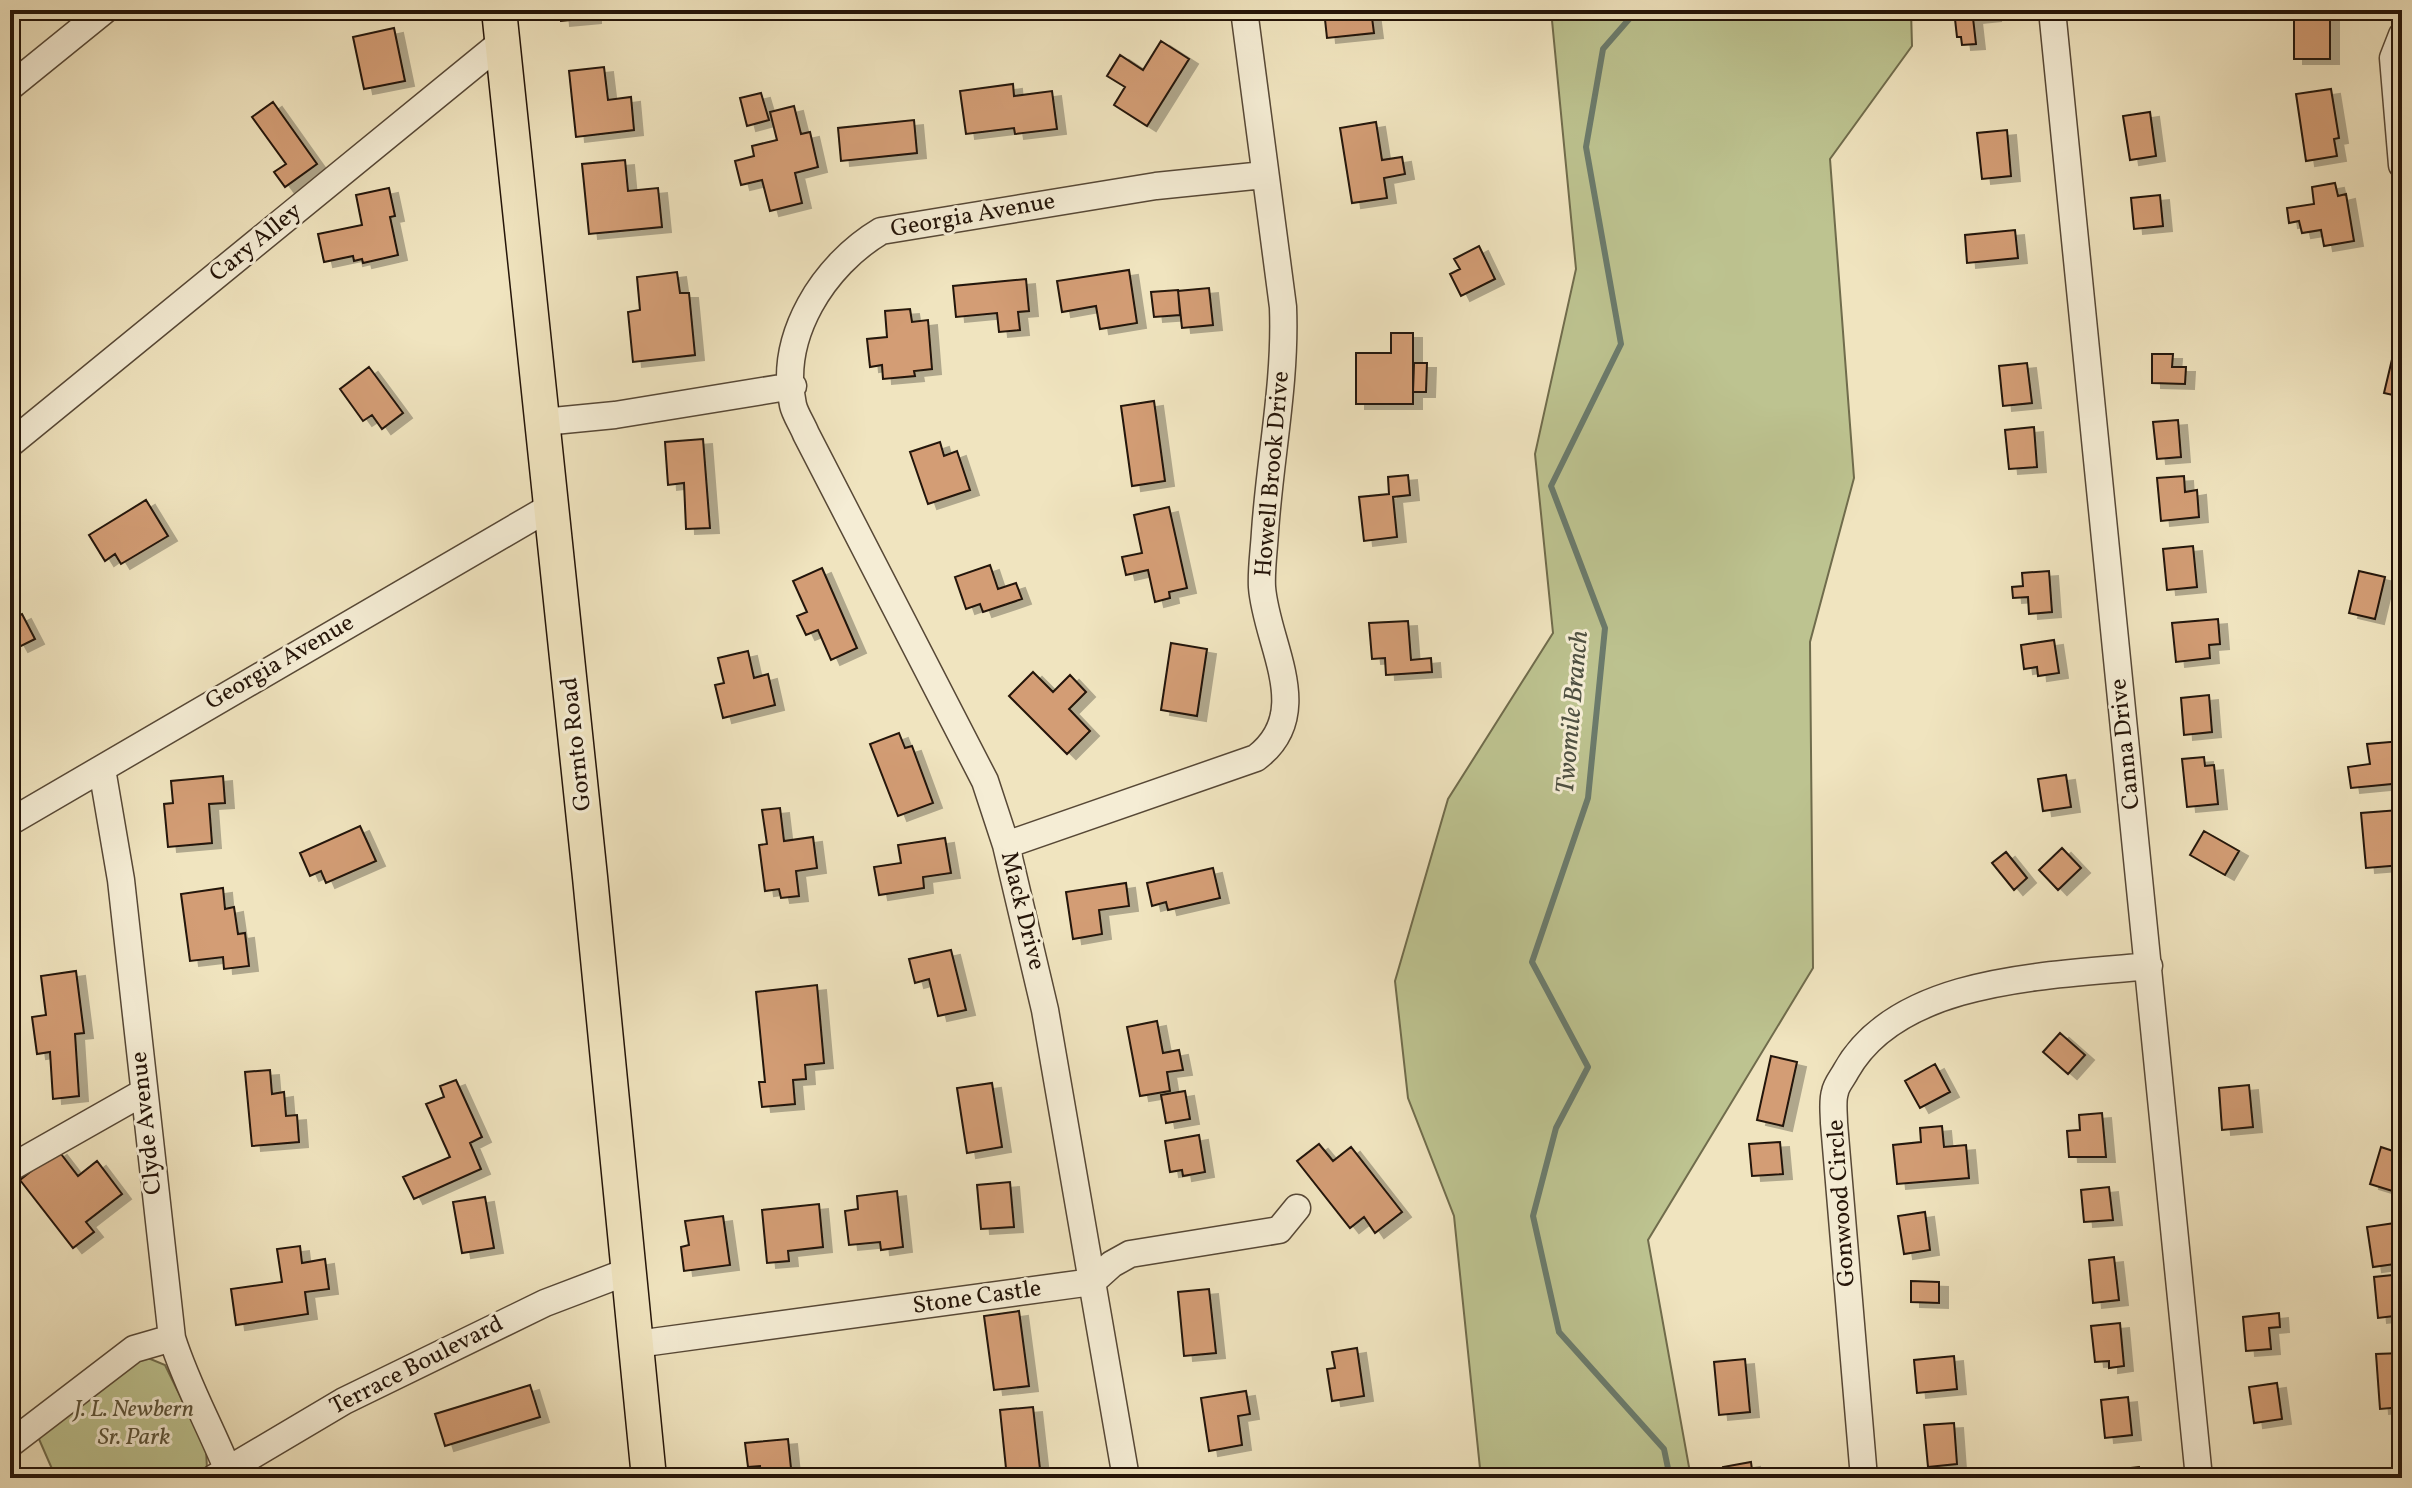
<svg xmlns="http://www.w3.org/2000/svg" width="2412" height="1488" viewBox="0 0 2412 1488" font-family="Vollkorn,serif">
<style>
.green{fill:#bdc390;stroke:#706c4c;stroke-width:2}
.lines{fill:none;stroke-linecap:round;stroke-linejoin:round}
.stream{stroke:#6b7b6c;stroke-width:6}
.building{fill:#d39d75;stroke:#241408;stroke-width:2;filter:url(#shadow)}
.minor-casing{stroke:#574836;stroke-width:29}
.major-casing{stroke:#241408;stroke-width:37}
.minor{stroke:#f5edd5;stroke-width:26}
.major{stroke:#f0e4bf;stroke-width:34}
.labels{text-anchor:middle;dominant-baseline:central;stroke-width:6;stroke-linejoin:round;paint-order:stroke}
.street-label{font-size:24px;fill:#241408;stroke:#f5edd5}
.park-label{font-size:24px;font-style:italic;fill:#5a5138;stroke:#f5edd5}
.water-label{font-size:26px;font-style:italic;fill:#4e5042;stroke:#f5edd5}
</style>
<defs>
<filter id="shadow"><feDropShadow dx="9" dy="5" stdDeviation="0" flood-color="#0004"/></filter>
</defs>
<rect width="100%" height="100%" fill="#f0e4bf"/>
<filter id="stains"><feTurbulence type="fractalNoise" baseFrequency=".0025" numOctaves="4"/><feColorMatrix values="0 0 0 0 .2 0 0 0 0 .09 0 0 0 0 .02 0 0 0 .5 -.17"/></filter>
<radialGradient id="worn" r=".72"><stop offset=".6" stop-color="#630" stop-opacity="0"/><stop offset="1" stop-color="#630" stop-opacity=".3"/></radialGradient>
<path class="green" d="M1551,10H1911L1912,46L1830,159L1854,478L1810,642L1813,968L1648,1240L1691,1478H1481L1454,1216L1408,1098L1395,981L1448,799L1553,633L1535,454L1576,269Z
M136,1353L165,1365L206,1449L207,1469L196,1478H56L35,1430Z"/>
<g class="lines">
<path class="stream" d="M1637,10L1603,49L1586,147L1621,344L1551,486L1605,628L1588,798L1532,962L1588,1067L1556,1128L1533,1216L1559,1332L1664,1449L1670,1478"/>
</g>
<path class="building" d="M560,10H592V18L561,21Z
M1324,10H1371L1374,33L1327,38Z
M1954,10H1991L1992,16L1973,18L1976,44L1962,45L1961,37H1957Z
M2294,10H2330V59H2294Z
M394,28L405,81L364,89L353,37Z
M1161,41L1189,59L1147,126L1114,105L1125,87L1107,76L1120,55L1143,70Z
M604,67L608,100L631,97L634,130L576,137L569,71Z
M1013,84L1014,96L1052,91L1057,129L1015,134L1014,128L966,134L960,91Z
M2331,89L2339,138L2334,139L2337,156L2306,161L2296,94Z
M761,93L769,120L747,126L740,98Z
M273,102L317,164L285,187L274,172L286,164L252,117Z
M794,106L801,134L810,132L818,167L795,173L802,203L770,211L762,180L741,185L735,161L754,156L752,146L777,140L770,112Z
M2150,112L2156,156L2130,160L2123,116Z
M914,120L917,153L841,161L838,128Z
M1376,122L1382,160L1402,157L1405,174L1384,178L1387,198L1352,203L1340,128Z
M2007,130L2011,176L1982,179L1977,133Z
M625,160L628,191L658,188L662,227L589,234L582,164Z
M2335,183L2338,196L2346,194L2354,241L2324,246L2321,230L2302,233L2299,221L2289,223L2287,208L2314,204L2312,187Z
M389,188L395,216L390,217L398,255L363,263L362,259L354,261L353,256L324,262L318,234L362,225L356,195Z
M2160,195L2163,226L2134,229L2131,198Z
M2015,230L2018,258L1967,263L1965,235Z
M1479,246L1495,279L1461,296L1450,274L1460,269L1454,259Z
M1129,270L1137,323L1100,329L1096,306L1062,312L1057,281Z
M677,272L680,293H689L695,355L633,362L628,312L640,310L637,277Z
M1026,279L1029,311L1018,312L1020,330L999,332L997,313L956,317L953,286Z
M1209,288L1213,325L1182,328L1178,291Z
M1178,290L1180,315L1154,317L1151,292Z
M910,309L912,322L928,320L932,369L914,371L915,376L883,379L882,365L870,367L867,339L887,337L885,311Z
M1391,333H1413V404H1356V353H1391Z
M2394,351L2402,353V397L2384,393Z
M2152,354H2173L2172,367H2186L2185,384L2152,383Z
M1414,363H1427L1426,392H1413Z
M2027,363L2032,403L2003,406L1999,366Z
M369,367L403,413L382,429L372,415L363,421L340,389Z
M1154,401L1165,481L1132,486L1121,406Z
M2178,420L2181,457L2157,459L2153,422Z
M2034,427L2037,467L2009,469L2005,430Z
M703,439L710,528L686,529L684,483L668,485L665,442Z
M940,442L944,456L957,451L970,490L928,504L910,452Z
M1408,475L1410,495L1393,497L1397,537L1364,541L1359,497L1389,494L1388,477Z
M2184,476L2185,492L2197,490L2199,517L2161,521L2157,478Z
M146,500L168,536L121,564L115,554L105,561L89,535Z
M1169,507L1187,588L1169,592L1170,598L1155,602L1148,570L1126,575L1122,557L1142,553L1134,515Z
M2193,546L2197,587L2167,590L2163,549Z
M990,565L998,589L1016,583L1022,599L983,612L980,604L966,609L955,577Z
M822,568L857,648L831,660L818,630L806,635L797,616L807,612L793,581Z
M2049,571L2052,612L2029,614L2028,597L2013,598L2012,587L2023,586L2022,573Z
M2359,571L2385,577L2375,619L2349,613Z
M22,614L35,639L19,647L10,631V620Z
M2218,619L2220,644L2209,645L2210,658L2176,662L2172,623Z
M1408,621L1411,660L1431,658L1432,672L1386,675L1385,658L1372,659L1369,623Z
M2054,640L2059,673L2038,676L2037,667L2024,669L2021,645Z
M1171,643L1207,649L1197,716L1161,710Z
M748,651L754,678L768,674L775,705L723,718L715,685L724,683L718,658Z
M1033,672L1053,692L1070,675L1086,692L1069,709L1090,731L1067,754L1009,696Z
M2209,695L2212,732L2184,735L2181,698Z
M899,733L905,748L912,746L933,803L898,816L870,744Z
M2402,741V783L2351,788L2348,767L2370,764L2367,744Z
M2204,757L2205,766L2214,765L2218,804L2187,807L2182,759Z
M2066,775L2071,807L2043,811L2038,779Z
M223,776L225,803L209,804L212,843L168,847L164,804L173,803L171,781Z
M780,808L784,841L813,837L817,868L796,871L799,896L781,898L779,889L765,891L759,845L767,844L762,810Z
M2399,810L2402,865L2366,868L2361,813Z
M360,826L376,861L326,883L321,871L310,876L300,853Z
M2204,831L2239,851L2225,875L2190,855Z
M945,838L951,873L923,877L924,888L879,895L874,867L901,863L898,845Z
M2062,848L2081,868L2058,890L2039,870Z
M2006,852L2027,878L2014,890L1992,863Z
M1213,868L1220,898L1168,910L1166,902L1152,906L1147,883Z
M1126,883L1129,906L1099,910L1102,934L1073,939L1066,892Z
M223,888L225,909L234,907L238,934L245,933L249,966L224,969L223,957L190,961L181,894Z
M951,950L966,1010L938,1016L929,979L915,983L909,959Z
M76,971L84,1033L75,1034L79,1096L53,1099L50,1052L37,1054L32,1017L46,1015L41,976Z
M817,985L824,1063L805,1065L806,1079L793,1080L795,1104L762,1107L759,1082H765L756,992Z
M1157,1021L1163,1053L1179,1050L1183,1070L1167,1072L1170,1091L1140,1096L1127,1027Z
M2060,1033L2085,1055L2068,1074L2043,1052Z
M1771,1056L1797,1062L1783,1126L1757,1120Z
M1935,1064L1950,1092L1920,1108L1905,1081Z
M270,1070L272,1094L284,1092L286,1116L297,1115L299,1142L252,1146L245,1072Z
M456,1080L482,1137L470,1143L481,1169L414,1199L403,1177L450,1157L426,1104L444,1097L440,1086Z
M992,1083L1002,1147L967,1153L957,1088Z
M2249,1085L2253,1127L2222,1130L2219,1088Z
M1185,1091L1190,1119L1166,1123L1161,1095Z
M2102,1113L2106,1157H2069L2067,1131L2080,1130L2079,1115Z
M1942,1126L1944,1147L1966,1145L1969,1178L1897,1184L1893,1145L1921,1142L1920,1128Z
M1199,1135L1205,1172L1183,1176L1182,1170L1170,1172L1165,1141Z
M1780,1142L1783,1174L1752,1176L1749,1144Z
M1319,1144L1333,1161L1351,1147L1402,1212L1375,1233L1364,1217L1350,1228L1297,1161Z
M2381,1147L2402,1154V1194L2370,1184Z
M58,1150L78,1176L97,1161L122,1194L86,1222L94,1232L73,1248L20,1180Z
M1010,1182L1014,1227L981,1229L977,1185Z
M2109,1187L2113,1220L2084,1222L2081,1190Z
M897,1191L903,1247L881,1250L880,1242L849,1245L845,1211L858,1209L857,1196Z
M485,1197L494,1248L462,1253L453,1202Z
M819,1204L823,1247L788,1251L789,1261L767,1263L762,1210Z
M1925,1212L1930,1250L1904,1254L1898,1216Z
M723,1216L730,1265L684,1271L681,1247L689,1245L685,1221Z
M2402,1222V1263L2373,1267L2367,1227Z
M300,1246L302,1263L325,1259L329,1289L305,1292L308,1314L236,1325L231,1289L282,1282L277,1249Z
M2114,1257L2119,1300L2093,1303L2089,1260Z
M2402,1274V1315L2378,1318L2374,1277Z
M1911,1281L1939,1282V1303L1911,1302Z
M1209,1289L1216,1353L1184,1356L1178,1292Z
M1019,1311L1029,1386L994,1390L984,1316Z
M2279,1313L2280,1327L2269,1328L2271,1349L2246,1351L2243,1317Z
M2120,1323L2124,1366L2109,1368V1361L2095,1362L2091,1326Z
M1357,1348L1364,1396L1332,1401L1327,1369L1335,1368L1332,1352Z
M2402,1353V1407L2380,1409L2376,1354Z
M1954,1356L1957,1389L1917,1393L1914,1360Z
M1745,1359L1750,1412L1719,1415L1714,1362Z
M2277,1383L2282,1419L2254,1423L2249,1387Z
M530,1385L540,1417L445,1446L435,1414Z
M1246,1391L1250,1414L1238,1416L1242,1445L1209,1451L1201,1398Z
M2128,1397L2132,1435L2105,1438L2101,1400Z
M1033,1407L1041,1478H1007L1000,1410Z
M1954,1423L1957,1464L1928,1467L1924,1425Z
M788,1439L792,1478H761L760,1466L748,1467L745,1443Z
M1751,1462L1753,1478H1724L1723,1467Z
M2139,1467L2140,1478H2114L2113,1470Z"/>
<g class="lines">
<g class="minor-casing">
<path id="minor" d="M2052,10L2199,1478
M2402,35L2393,58L2402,165
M10,87L105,10
M543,422L615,415L793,386
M10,444L502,42
M102,769L121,880L172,1338C186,1383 209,1424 227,1468
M10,822L552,506
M1006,845L1256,758C1316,713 1266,644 1262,587C1261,570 1264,550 1265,532C1270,457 1286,383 1283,307L1244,10
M10,1168L144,1092
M637,1344L1092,1282L1112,1264L1130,1254L1279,1230L1297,1208
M10,1444L134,1349L172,1338
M214,1478L344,1401L545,1303L629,1271
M1126,1478L1045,1010L1006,845L985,781L806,434C802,424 795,414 793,405C778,336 824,265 881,231L1156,186L1264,175
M1864,1478L1834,1123C1834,1114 1832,1101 1835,1092C1836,1085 1843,1077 1846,1071C1899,976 2053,976 2149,966"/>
</g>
<g class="major-casing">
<path id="major" d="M499,10L590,877L649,1478"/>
</g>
<use href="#minor" class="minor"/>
<use href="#major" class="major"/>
</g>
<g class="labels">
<g class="street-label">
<text transform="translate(973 216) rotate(-10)">Georgia Avenue</text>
<text transform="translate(256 243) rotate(-39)">Cary Alley</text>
<text transform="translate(1273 474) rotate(-85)">Howell Brook Drive</text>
<text transform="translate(280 663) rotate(-30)">Georgia Avenue</text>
<text transform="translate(577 744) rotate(-96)">Gornto Road</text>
<text transform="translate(2126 744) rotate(-96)">Canna Drive</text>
<text transform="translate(1022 911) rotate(76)">Mack Drive</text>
<text transform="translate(147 1123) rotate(-96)">Clyde Avenue</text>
<text transform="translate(1842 1203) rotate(-94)">Gonwood Circle</text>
<text transform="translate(977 1298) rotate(-8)">Stone Castle</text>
<text transform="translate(417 1366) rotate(-27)">Terrace Boulevard</text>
</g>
<g class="park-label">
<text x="134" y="1410">J. L. Newbern<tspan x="134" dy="28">Sr. Park</tspan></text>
</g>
<g class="water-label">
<text transform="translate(1573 712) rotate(-85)">Twomile Branch</text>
</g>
</g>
<rect width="2412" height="1488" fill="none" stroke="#f0e4bf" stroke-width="40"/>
<rect x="12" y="12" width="2388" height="1464" fill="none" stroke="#241408" stroke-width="4"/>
<rect x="20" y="20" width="2372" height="1448" fill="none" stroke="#241408" stroke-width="2"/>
<rect width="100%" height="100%" filter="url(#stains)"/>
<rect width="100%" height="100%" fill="url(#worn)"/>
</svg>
